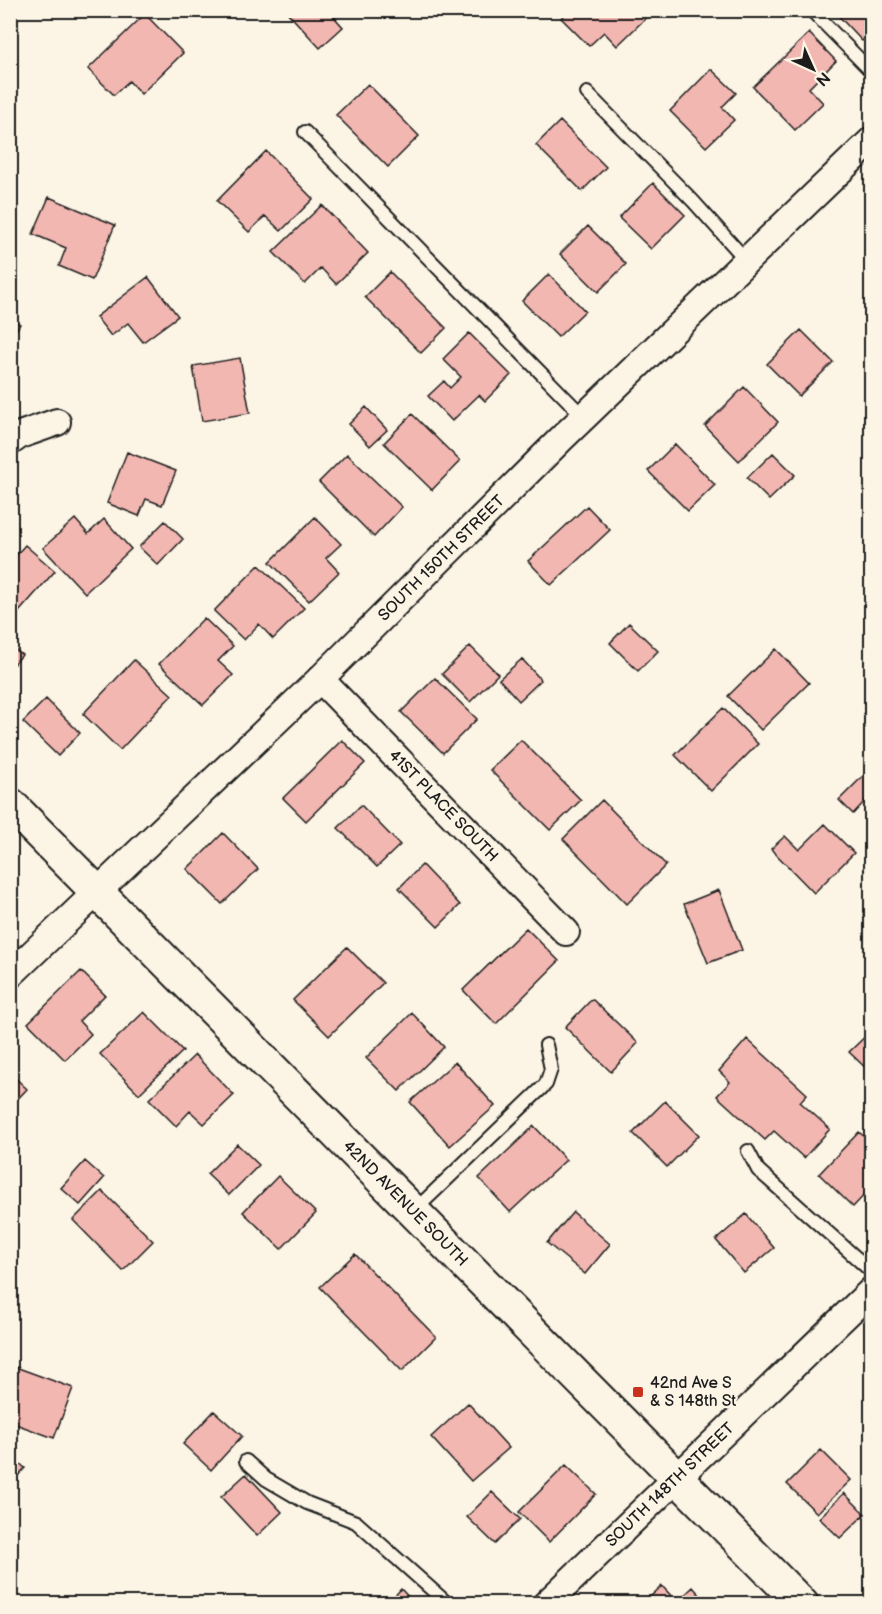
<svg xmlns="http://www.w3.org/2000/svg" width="882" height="1614" viewBox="0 0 882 1614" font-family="'Balsamiq Sans',sans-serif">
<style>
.building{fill:#f3b7b2;stroke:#1c1c1c;stroke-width:1.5}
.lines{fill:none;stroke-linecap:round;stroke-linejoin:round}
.service-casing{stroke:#1c1c1c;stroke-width:16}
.minor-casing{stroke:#1c1c1c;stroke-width:30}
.tertiary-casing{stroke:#1c1c1c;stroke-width:36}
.service{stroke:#fcf5e5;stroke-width:12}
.minor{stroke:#fcf5e5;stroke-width:26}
.tertiary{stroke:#fcf5e5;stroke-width:32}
.poi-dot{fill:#c8321e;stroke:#fcf5e5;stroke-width:2}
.labels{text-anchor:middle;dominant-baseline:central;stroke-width:4.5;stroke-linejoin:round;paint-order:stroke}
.street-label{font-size:16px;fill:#1c1c1c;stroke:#fcf5e5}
.poi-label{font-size:16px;fill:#1c1c1c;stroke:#fcf5e5;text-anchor:start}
</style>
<rect width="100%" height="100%" fill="#fcf5e5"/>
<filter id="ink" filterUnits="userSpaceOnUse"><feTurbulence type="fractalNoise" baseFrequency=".0167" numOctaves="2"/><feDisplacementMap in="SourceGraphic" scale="12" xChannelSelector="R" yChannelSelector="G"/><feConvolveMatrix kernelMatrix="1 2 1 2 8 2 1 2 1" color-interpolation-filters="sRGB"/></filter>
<g filter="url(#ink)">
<path class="building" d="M285,10H328L343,27L320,48Z
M569,10H639L646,18L617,46L604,32L589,46L561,18Z
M833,10H872V32L862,41Z
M145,14L183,53L141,94L129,81L114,95L88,69Z
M809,33L836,61L809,88L823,103L795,130L753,87Z
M711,69L736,93L722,107L734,120L706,147L670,111Z
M368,84L419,136L388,167L336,115Z
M560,121L606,167L582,191L536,145Z
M266,151L313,199L281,231L265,216L249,232L217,201Z
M653,183L685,215L651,249L619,218Z
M49,197L115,225L92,280L59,266L66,248L33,234Z
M322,205L368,253L336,284L321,268L305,284L273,252Z
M588,226L626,264L598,292L560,254Z
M390,272L446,328L421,353L365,297Z
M549,274L585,311L558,337L522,301Z
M148,277L178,316L143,342L128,323L111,336L96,317Z
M10,319L20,324L10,340Z
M801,330L833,362L799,396L767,364Z
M469,333L511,375L485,401L479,395L452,421L428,396L444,381L450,388L461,377L443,359Z
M240,358L250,413L202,421L193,366Z
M744,387L778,422L739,461L705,426Z
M366,407L387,430L370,446L349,424Z
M412,414L460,461L432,490L384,443Z
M675,444L715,485L688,511L648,471Z
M127,452L176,471L162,505L146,499L139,516L107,503Z
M773,453L795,475L769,500L747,478Z
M347,454L402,507L374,537L319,482Z
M587,506L610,530L551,585L528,561Z
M315,517L341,544L326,558L339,572L309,601L270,562Z
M75,519L88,534L104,519L131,549L85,593L43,548Z
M165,521L183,539L158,565L139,547Z
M25,545L55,571L10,622V562Z
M259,565L304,608L273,639L259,624L244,640L214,611Z
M204,618L233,646L218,661L233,675L203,705L159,664Z
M629,623L658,651L638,671L610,643Z
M10,645L22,655L10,668Z
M470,646L498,674L470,702L442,674Z
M776,649L809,683L761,730L728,696Z
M522,659L541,680L519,701L499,679Z
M134,660L172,695L120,750L83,714Z
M435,678L477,719L443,753L401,712Z
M46,699L80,733L58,756L23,722Z
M723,708L758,744L711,791L675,755Z
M342,740L365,763L306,821L283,798Z
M521,740L581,800L550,830L490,770Z
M872,767V803L867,799L853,814L839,800Z
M602,800L666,865L627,904L563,839Z
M361,805L400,845L377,867L338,828Z
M825,824L854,853L814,893L771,849L785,836L799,850Z
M223,833L258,869L222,904L187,869Z
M422,865L460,905L438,927L399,888Z
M719,890L742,950L708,963L684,904Z
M526,928L559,961L496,1024L463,990Z
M347,947L383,983L329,1036L293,1000Z
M81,971L105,995L79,1021L91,1034L65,1060L28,1023Z
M592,999L638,1043L611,1072L565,1027Z
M144,1012L183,1051L139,1094L100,1054Z
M412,1013L444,1047L399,1091L366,1058Z
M872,1030V1070L870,1072L849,1052Z
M747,1039L807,1094L800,1102L830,1129L804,1158L774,1131L765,1140L717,1096L730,1082L719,1071Z
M195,1055L234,1095L204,1124L190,1111L176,1126L149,1099Z
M455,1062L495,1106L450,1146L410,1102Z
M10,1073L27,1089L10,1107Z
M665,1101L699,1135L667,1167L633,1133Z
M534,1126L566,1160L510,1212L479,1178Z
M859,1132L872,1144V1187L853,1207L819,1174Z
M237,1144L259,1165L229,1195L207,1174Z
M85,1161L104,1178L80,1205L61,1188Z
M278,1176L316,1213L281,1249L243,1212Z
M102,1191L153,1241L123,1271L73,1220Z
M573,1212L610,1244L585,1274L547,1243Z
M746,1214L774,1248L744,1273L716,1240Z
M355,1254L436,1337L402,1371L320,1287Z
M10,1365L73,1388L54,1438L10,1422Z
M468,1403L509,1448L471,1481L431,1437Z
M214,1411L242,1436L211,1470L183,1444Z
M821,1450L851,1480L817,1513L787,1484Z
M10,1455L25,1468L10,1484Z
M566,1465L596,1494L549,1542L519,1512Z
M246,1474L282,1512L257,1536L221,1497Z
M492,1492L520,1519L495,1544L467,1517Z
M844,1493L865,1514L840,1538L819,1518Z
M662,1586L677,1602L693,1587L708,1604H642Z
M401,1589L415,1604H387Z"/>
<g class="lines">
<g class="service-casing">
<path id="service" d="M811,10L872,72
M587,93L693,201L747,261
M305,132L584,417
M748,1151L758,1170L872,1272
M414,1211L546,1084L551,1069L546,1045
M246,1461L266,1479L307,1503L356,1522L448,1604"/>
</g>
<g class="minor-casing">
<g id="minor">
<path d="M10,442L20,435L57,422"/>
<path id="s1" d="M320,679L566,932"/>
<path id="s2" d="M10,975L320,679L561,439L872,140"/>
<path id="s3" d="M546,1604L872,1290"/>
</g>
</g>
<g class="tertiary-casing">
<g id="tertiary">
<path id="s4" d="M10,804L802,1604"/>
</g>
</g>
<use href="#service" class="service"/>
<use href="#minor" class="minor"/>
<use href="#tertiary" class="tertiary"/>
</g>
</g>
<rect class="poi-dot" x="632" y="1386" width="12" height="12" rx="3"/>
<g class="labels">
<g class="street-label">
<text stroke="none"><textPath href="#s2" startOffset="600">SOUTH 150TH STREET</textPath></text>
<text stroke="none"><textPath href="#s1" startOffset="177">41ST PLACE SOUTH</textPath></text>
<text stroke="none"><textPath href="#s4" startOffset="562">42ND AVENUE SOUTH</textPath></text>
<text stroke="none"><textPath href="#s3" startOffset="172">SOUTH 148TH STREET</textPath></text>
</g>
<g class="poi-label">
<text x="650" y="1383">42nd Ave S<tspan x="650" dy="18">&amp; S 148th St</tspan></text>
</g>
</g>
<rect width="882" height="1614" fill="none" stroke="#fcf5e5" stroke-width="36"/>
<rect x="18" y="18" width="846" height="1578" fill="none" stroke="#1c1c1c" stroke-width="2" filter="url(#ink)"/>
<g transform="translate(813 69) rotate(135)" stroke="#fcf5e5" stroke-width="4.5" paint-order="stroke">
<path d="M0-4.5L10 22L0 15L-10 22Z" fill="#1c1c1c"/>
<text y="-9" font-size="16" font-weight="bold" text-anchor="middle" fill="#1c1c1c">N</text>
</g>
</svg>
